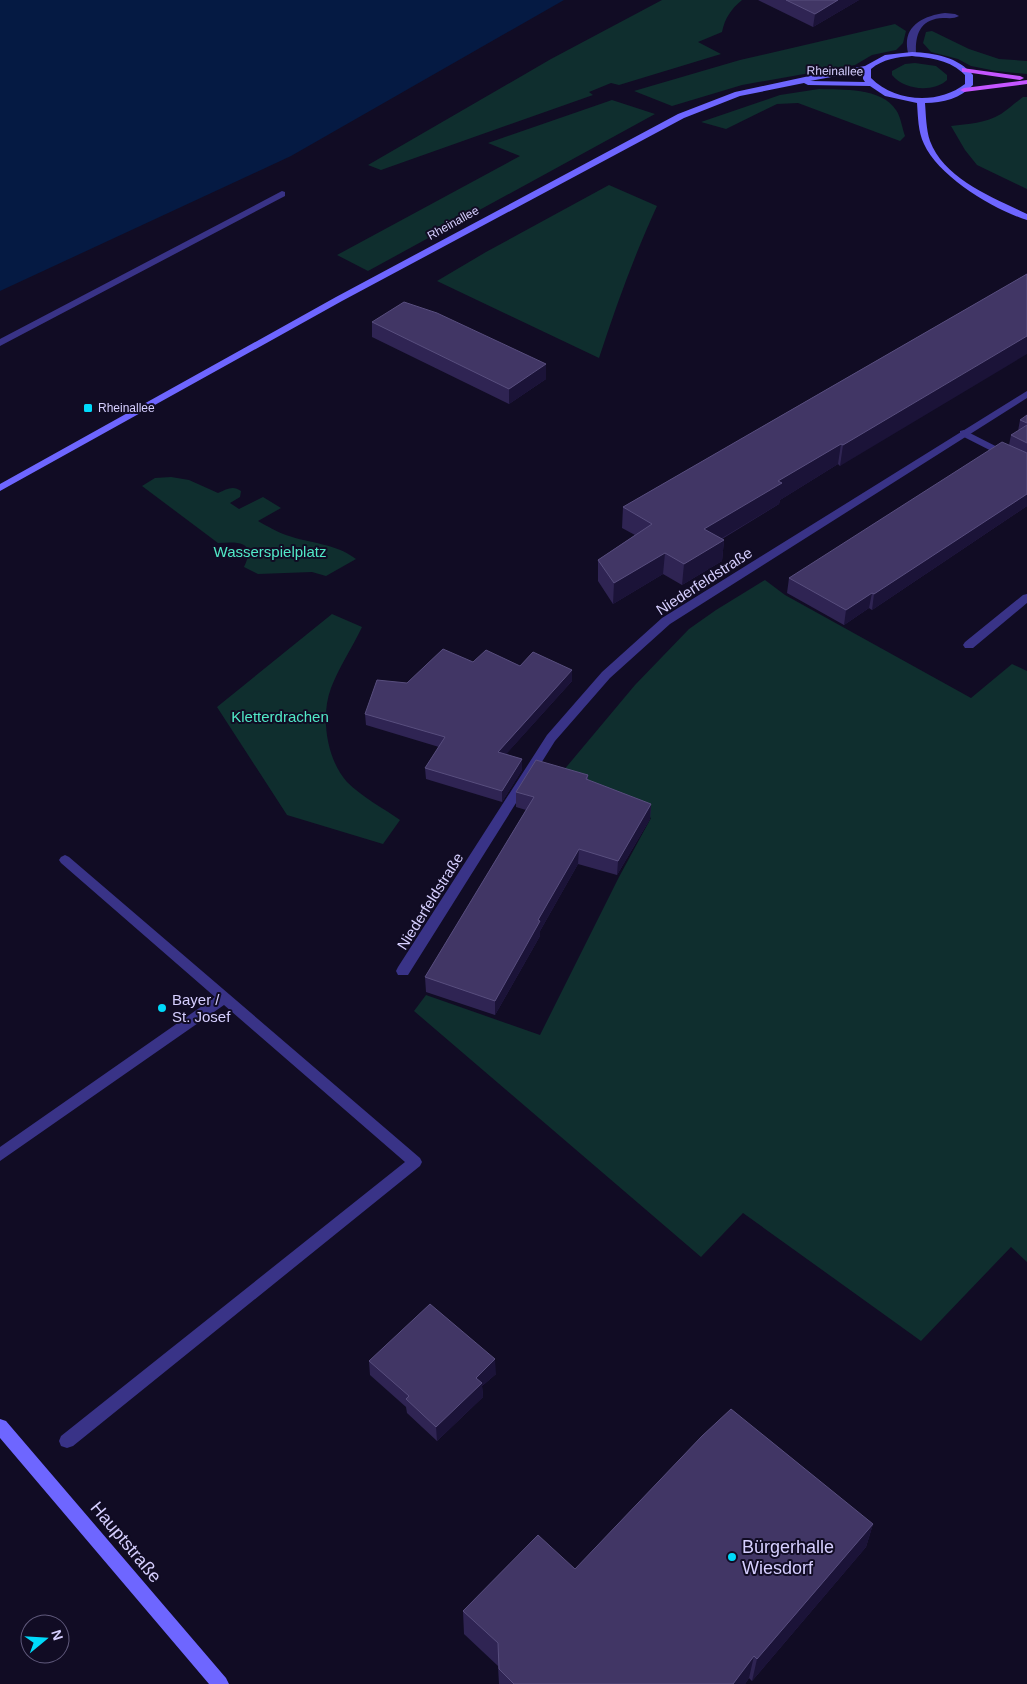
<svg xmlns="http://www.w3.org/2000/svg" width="1027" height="1684" viewBox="0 0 1027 1684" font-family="Arial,sans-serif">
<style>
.green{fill:#0f2e2e}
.water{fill:#051a43}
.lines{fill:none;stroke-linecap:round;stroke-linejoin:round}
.service{fill:#393387;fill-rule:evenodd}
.minor{fill:#393387;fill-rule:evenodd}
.secondary{fill:#6e66ff;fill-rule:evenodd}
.primary{fill:#c556ff;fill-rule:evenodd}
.wall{fill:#2f2453}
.shaded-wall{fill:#1b1338}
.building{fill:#413665;stroke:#584e7e}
.poi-dot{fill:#00dafa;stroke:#110c24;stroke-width:2}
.labels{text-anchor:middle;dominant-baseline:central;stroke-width:4;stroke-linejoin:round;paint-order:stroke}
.far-street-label{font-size:12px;fill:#d6cfff;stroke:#110c24}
.far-poi-label{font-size:12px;fill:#d6cfff;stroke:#110c24;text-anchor:start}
.park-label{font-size:15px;fill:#51e9c7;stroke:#110c24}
.street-label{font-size:15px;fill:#d6cfff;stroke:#110c24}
.poi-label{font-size:15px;fill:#d6cfff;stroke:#110c24;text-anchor:start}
.near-street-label{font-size:18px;fill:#d6cfff;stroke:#110c24}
.near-poi-label{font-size:18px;fill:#d6cfff;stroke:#110c24;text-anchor:start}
</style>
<rect width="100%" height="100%" fill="#110c24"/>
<path class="green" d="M662,0H742C731,9 725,18 722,32L698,42L721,54L619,85L611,83L589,92L593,95L381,170L368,165L551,59Z
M895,24L906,31L903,43L896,50L872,55L855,65L742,85L672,106L634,91L740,60Z
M932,31L969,49L999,59L1027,61V74L996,71L971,66L958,59L931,52L923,43L926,32Z
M915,63L936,66L947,75V80C933,93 904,90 892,75V71L905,64Z
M819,89C842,90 881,87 896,110C901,117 902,128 905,136L900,141L798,103L777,104L726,129L701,122L780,95Z
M1023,97H1027V189L977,165L965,150L951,126C968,124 986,123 1001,114C1009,109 1016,102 1023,97Z
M612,100L655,114L368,271L337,255L520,156L488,143Z
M609,185L657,206C634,256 616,306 599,358L437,281L486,252Z
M171,477L189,480L218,493C227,489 233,485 241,491L240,497L230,503L239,509L263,497L281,508L258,521C267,526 277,532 286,535C311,544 335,543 356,559L326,576L312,572L258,574L244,567C257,540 237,542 218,543L142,486L155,478Z
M765,580L785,595L971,698L1012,664L1027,671V1262L1011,1247L921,1341L743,1213L701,1257L414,1011L426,995L540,1035L619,877L651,818L625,806L563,771L635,685L689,629L716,610Z
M332,614L362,627C352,648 339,667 331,688C320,717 327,760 347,782C362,797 383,808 400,820L383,844L287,815L217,707Z"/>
<path class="water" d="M0,0H564L291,156L0,291Z"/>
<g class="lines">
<path class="service" d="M945,13L955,14L959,16C954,19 949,18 943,18C921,19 915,33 916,54L909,56C900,28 921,16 945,13Z
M282,191L285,192V196L0,346V339Z
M964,430L1027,462V469L960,435V431Z
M1027,594V603L973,648H965L963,645L965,642L1023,595Z
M65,855L69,857L420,1158L422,1162L420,1166L73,1446L67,1448L61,1446L59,1441L61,1436L405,1162L224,1005L0,1161V1147L215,997L61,863L59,860L61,857Z"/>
<path class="minor" d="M1027,391V398L670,624L610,678L555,741L408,975H398L396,971L398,967L547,735L602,672L662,618Z"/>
<path class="secondary" d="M912,52C935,53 958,57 973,75V85C961,98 943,103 925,103C926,115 926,129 930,141C944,179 994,198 1027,214V220C994,210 938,176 924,144C918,132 918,116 917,103L885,96L870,86L808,85L804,83L740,96L684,118L342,301L0,491V484L336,297L678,114L735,92L814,75L865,66L885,55ZM912,56C932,58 950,60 965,75V84C938,105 895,102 871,78V69C883,59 897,57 912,56ZM863,71V79L865,82L810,81Z
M0,1419L6,1421L226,1678L229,1684H209L0,1438Z"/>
<path class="primary" d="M962,68L1020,76L1024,78L1020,80L965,72H962Z
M1027,80V84L964,92L960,90L964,88Z"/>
</g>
<path class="wall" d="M758,0H859L813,27Z
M1027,274L840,466L838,464L780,500L779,504L722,539L724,540L722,561L682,585L663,574L613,604L598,581V560L635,535L622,528L623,507Z
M372,322L546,379L509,404L372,337Z
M1027,415V506L872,610L869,608L844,625L787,593L789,578L1009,445L1011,435L1018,431L1020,420Z
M473,662L520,666L572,681L506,754L522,759V770L502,802L426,779L425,768L439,747L366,725L365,714Z
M588,775V780L651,804L650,819L617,875L578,864L540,931V936L495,1015L426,992L425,977L526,810L516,807V792Z
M369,1361L496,1374L482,1386L483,1397L437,1441L407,1413L406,1407L370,1375Z
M873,1524L866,1547L752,1681L749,1678L745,1684H499L498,1666L464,1634L463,1611L575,1569Z"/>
<path class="shaded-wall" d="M838,0H859L813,27L815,14Z
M1027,336V354L840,466L843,445Z
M546,364V379L509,404V389Z
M841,444L838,464L780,500L779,504L702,550L704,529L778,481Z
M1027,494V506L872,610L874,594Z
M724,540L722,561L682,585L684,564Z
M665,553L663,574L613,604L614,583Z
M872,593L869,608L844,625L846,610Z
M572,670V681L498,763V752Z
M522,759V770L502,802V791Z
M651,804L650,819L617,875L618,861Z
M579,849L578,864L540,931V936L495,1015V1001L538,920Z
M495,1359L496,1374L482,1386L483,1397L437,1441L436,1427L476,1378Z
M873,1524L866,1547L752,1681L757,1659Z
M754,1656L749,1678L745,1684H733Z"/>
<path class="building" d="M786,0H838L815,14Z
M1027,274V336L843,445L841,444L778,481L782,483L704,529L724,540L684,564L665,553L614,583L598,560L652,524L623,507Z
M404,302L437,313L546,364L509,389L372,322Z
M1027,415V423L1020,420Z
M1027,425V443L1011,435Z
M1002,442L1027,453V494L874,594L872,593L846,610L789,578Z
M443,649L473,662L486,650L520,666L533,652L572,670L498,752L522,759L502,791L425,768L445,737L365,714L377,680L407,683Z
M536,760L588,775L586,779L651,804L618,861L579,849L538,920L540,921L495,1001L425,977L534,797L516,792Z
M430,1304L495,1359L476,1378L482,1383L436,1427L406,1399L409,1396L369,1361Z
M731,1409L873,1524L757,1659L754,1656L733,1684H514L499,1669L498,1643L463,1611L538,1535L575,1569L702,1436Z"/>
<g class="poi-dot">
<rect x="83" y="403" width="10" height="10" rx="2.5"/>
<circle cx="162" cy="1008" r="5"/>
<circle cx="732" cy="1557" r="5"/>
</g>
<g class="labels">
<g class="far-street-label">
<text transform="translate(835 71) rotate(1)">Rheinallee</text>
<text transform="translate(453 223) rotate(-29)">Rheinallee</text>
</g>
<g class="far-poi-label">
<text x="98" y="408">Rheinallee</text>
</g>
<g class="park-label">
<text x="270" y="551">Wasserspielplatz</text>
<text x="280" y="716">Kletterdrachen</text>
</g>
<g class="street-label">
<text transform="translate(704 581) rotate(-33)">Niederfeldstraße</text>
<text transform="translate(430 901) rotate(-58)">Niederfeldstraße</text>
</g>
<g class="poi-label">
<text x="172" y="999">Bayer /<tspan x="172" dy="17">St. Josef</tspan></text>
</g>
<g class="near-street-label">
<text transform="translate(126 1542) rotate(50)">Hauptstraße</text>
</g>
<g class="near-poi-label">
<text x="742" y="1547">Bürgerhalle<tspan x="742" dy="21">Wiesdorf</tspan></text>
</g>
</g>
<g transform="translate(45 1639) rotate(72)"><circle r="24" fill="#110c24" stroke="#605a7c"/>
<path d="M0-4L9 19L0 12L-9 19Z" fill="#00dafa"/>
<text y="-8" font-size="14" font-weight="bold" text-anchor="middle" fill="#d6cfff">N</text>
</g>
</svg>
